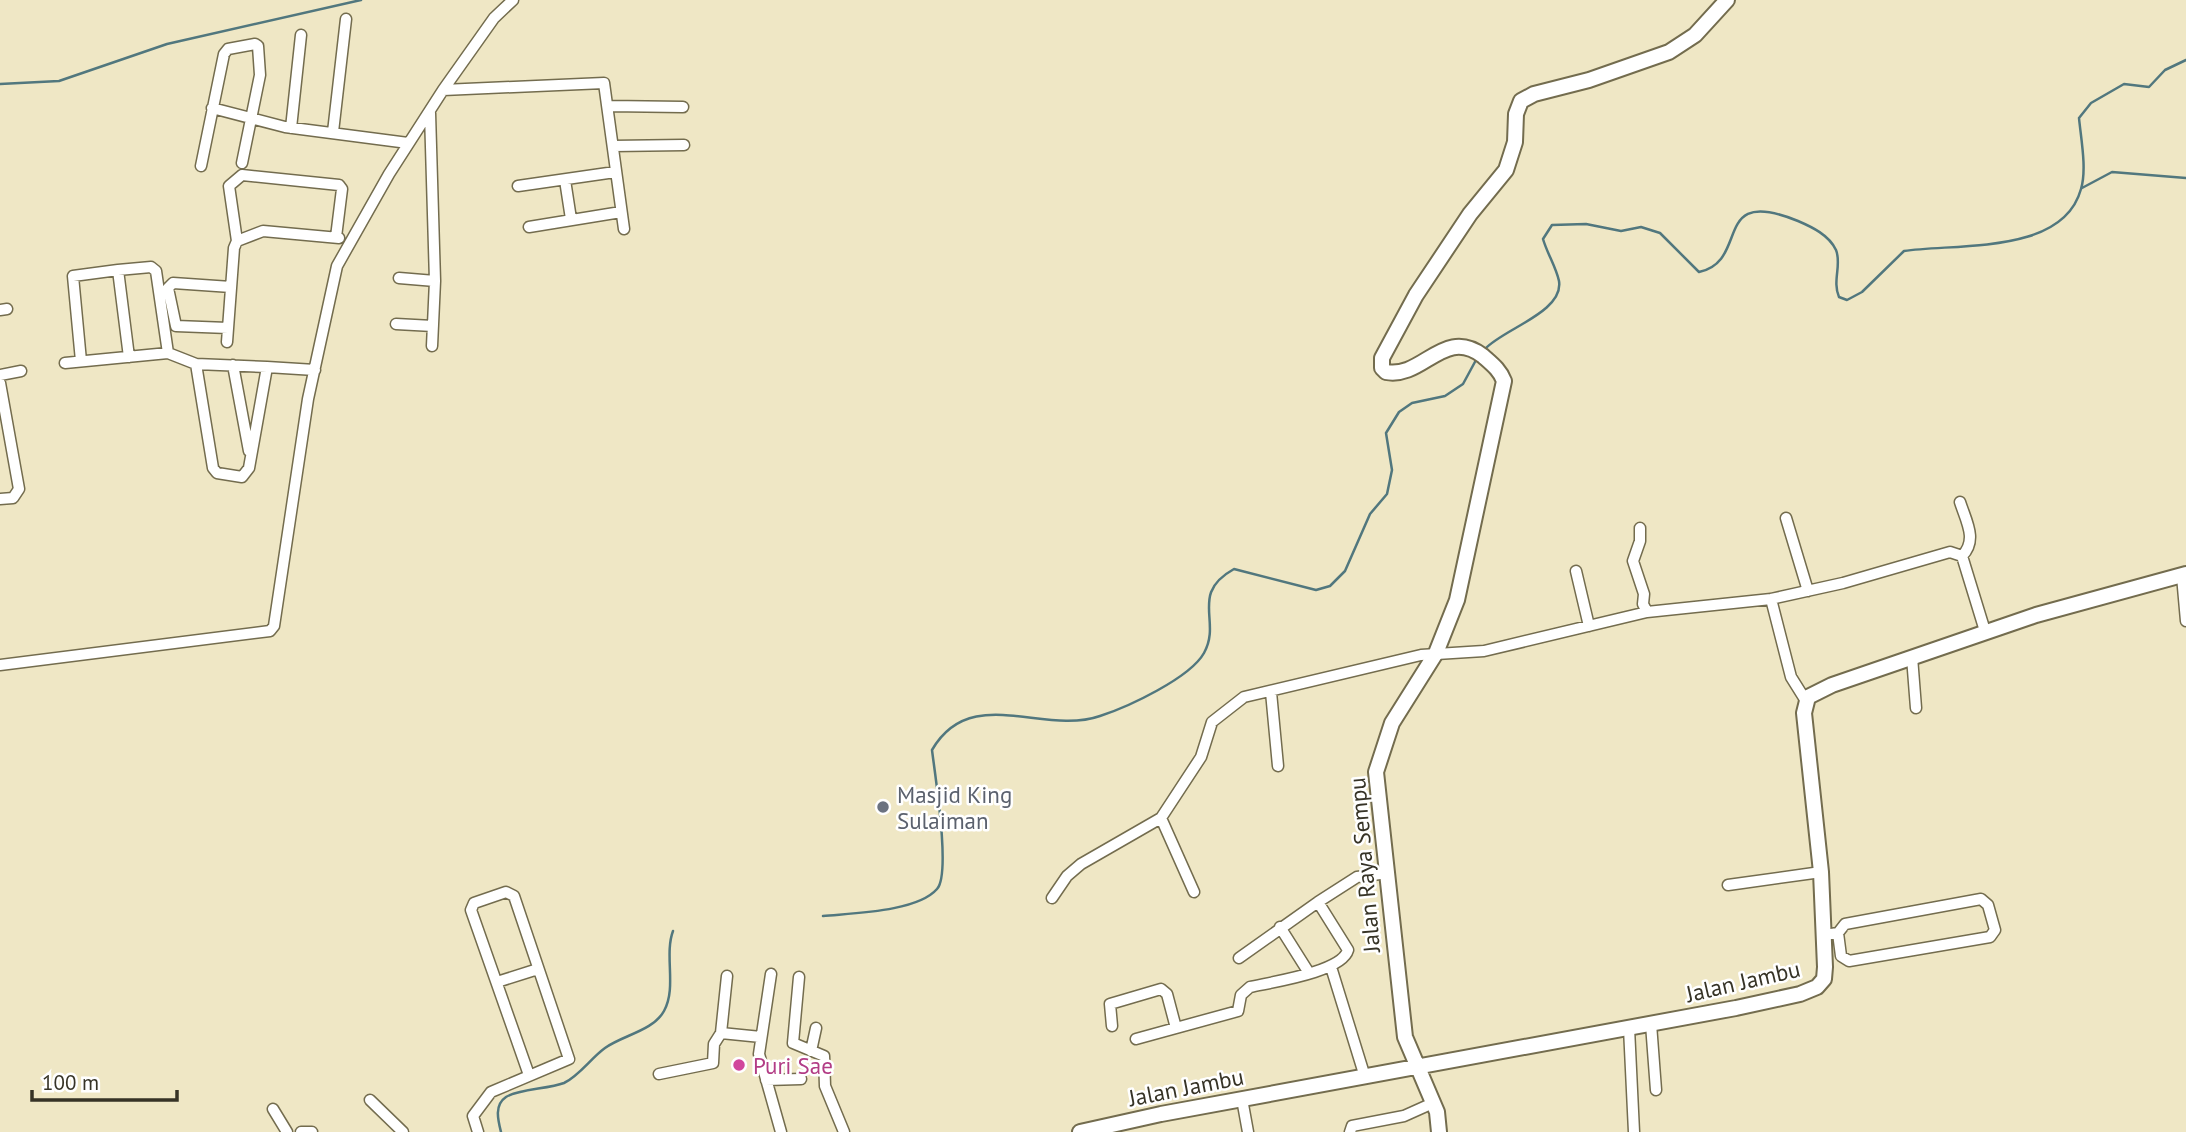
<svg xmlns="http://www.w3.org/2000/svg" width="2186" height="1132" viewBox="0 0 2186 1132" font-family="'PT Sans',sans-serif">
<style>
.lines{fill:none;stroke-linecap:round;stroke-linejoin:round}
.stream{stroke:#51777e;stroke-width:2.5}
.street-casing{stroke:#736c4e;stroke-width:13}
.secondary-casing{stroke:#736c4e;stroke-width:18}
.street{stroke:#fff;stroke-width:10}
.secondary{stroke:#fff;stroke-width:14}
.worship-dot{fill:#6b7280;stroke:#fff;stroke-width:2.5}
.hotel-dot{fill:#d1479c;stroke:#fff;stroke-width:2.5}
.labels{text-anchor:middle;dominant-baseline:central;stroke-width:5;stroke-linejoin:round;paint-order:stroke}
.worship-label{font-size:23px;fill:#5b616d;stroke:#fff;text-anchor:start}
.street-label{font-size:23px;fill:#363326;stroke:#fff}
.hotel-label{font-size:23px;fill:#b23c85;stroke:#fff;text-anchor:start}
</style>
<rect width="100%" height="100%" fill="#efe7c5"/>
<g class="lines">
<path class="stream" d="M0,84L59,81L167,44L361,0
M2082,188L2112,172L2186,178
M1485,349C1503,329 1564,312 1559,281C1556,267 1547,253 1543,239L1552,225L1586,224L1621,231L1641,227L1660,233L1699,272C1751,261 1710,185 1798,221C1812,227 1829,235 1836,250C1842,264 1832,281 1839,297L1847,300L1862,292L1904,251C1958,243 2063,255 2081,189C2087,169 2081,139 2079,118L2091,103L2124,84L2149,87L2165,70L2186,60
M823,916C852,913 917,912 937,889C951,874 935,775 932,750C971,683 1043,736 1100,716C1128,707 1190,678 1204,653C1222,621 1189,594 1234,569L1316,590L1330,586L1345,571L1370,514L1387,494L1392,470L1386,433L1399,412L1412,403L1445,396L1463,384L1476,360
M501,1132C498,1120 494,1105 506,1097C518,1089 548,1089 564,1083C579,1076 591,1058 605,1048C623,1035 653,1031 664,1011C677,988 664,955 673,931"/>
<g class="street-casing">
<path id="street" d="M443,90L604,83L624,229
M609,106L683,107
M212,108L285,127L408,143
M430,113L435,281L432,346
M291,128L301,35
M333,132L346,19
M613,146L684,145
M201,166L224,54L228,49L255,44L258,46L260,75L242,163
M565,180L571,219
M518,186L615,172
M529,227L621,212
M237,241L263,231L339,238
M399,278L435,281
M0,310L7,309
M396,324L433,326
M228,328L176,326L168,288L173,283L231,287
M227,342L234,248L237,241L229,186L242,175L339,185L342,189L336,237
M129,357L118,270L151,267L156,271L168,353L196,364L267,367
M81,361L73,276L118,270
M65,363L168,353
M196,364L213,468L217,473L242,477L249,468L267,367L315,370
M233,365L249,451
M0,375L21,371
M0,383L19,489L13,498L0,499
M1960,502C1966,521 1978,540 1962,556
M1786,518L1808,591
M1640,528V541L1633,561L1644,594L1643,604L1647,612
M1576,571L1589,626
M2182,576L2186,621
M1771,599L1791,677L1806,701
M1912,657L1916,708
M0,665L270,631L274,626L308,399L337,266L389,174L443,90L494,18L513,0
M1271,692L1278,766
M1161,818L1194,892
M1728,885L1821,872
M1052,898L1067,876L1081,864L1161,818L1201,757L1212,722L1244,697L1421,655L1484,651L1647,612L1771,599L1843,583L1950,552L1962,556L1985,631
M1318,902L1357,877L1388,873
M1280,927L1309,973
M1824,935L1838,933L1845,924L1981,899L1988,905L1995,930L1990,937L1849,961L1841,956L1838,933
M1331,967L1365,1077
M771,974L759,1054L781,1132
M799,977L793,1043L824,1056L825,1086L844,1132
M497,982L538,969
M1651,1024L1656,1090
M1112,1026L1110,1004L1161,989L1167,994L1176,1028
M1629,1028L1634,1132
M721,1033L727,976
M1136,1039L1238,1011L1241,995L1250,987C1272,982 1342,972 1348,950L1318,902L1239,958
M811,1051L816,1028
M659,1074L713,1063L714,1044L721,1033L761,1037
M766,1080L801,1079
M1242,1099L1248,1132
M370,1100L403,1132
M273,1109L287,1132
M301,1132H312
M478,1132L473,1116L491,1092L569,1059L514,896L506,892L474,903L471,910L529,1075
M1350,1132L1352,1126L1404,1116L1433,1103"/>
</g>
<g class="secondary-casing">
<path id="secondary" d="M1080,1132L1161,1114L1736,1008L1800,994L1817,987L1824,979L1825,967L1821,872L1804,713L1808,697L1832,685L2036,615L2186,574
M1439,1132L1437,1112L1405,1037L1376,772L1392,723L1436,653L1457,600L1504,381C1500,370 1492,364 1483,356C1444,326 1423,379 1386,372L1382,368V358L1416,295L1470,214L1506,170L1515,142L1516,114L1521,101L1534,94L1589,80L1669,52L1695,35L1727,0"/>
</g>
<use href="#street" class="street"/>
<use href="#secondary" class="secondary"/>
</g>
<circle class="worship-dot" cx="883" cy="807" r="7"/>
<circle class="hotel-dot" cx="739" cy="1065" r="7"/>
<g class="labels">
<g class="worship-label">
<text x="897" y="794">Masjid King<tspan x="897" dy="26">Sulaiman</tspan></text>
</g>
<g class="street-label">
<text transform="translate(1364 865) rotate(-95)">Jalan Raya Sempu</text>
<text transform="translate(1743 981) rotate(-13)">Jalan Jambu</text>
<text transform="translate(1186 1087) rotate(-11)">Jalan Jambu</text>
</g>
<g class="hotel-label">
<text x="753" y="1065">Puri Sae</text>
</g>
</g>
<path d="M32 1090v10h145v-10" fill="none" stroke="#363326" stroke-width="3.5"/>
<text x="42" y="1090" font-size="21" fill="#363326" stroke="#ffffff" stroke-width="5" paint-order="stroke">100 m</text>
</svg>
